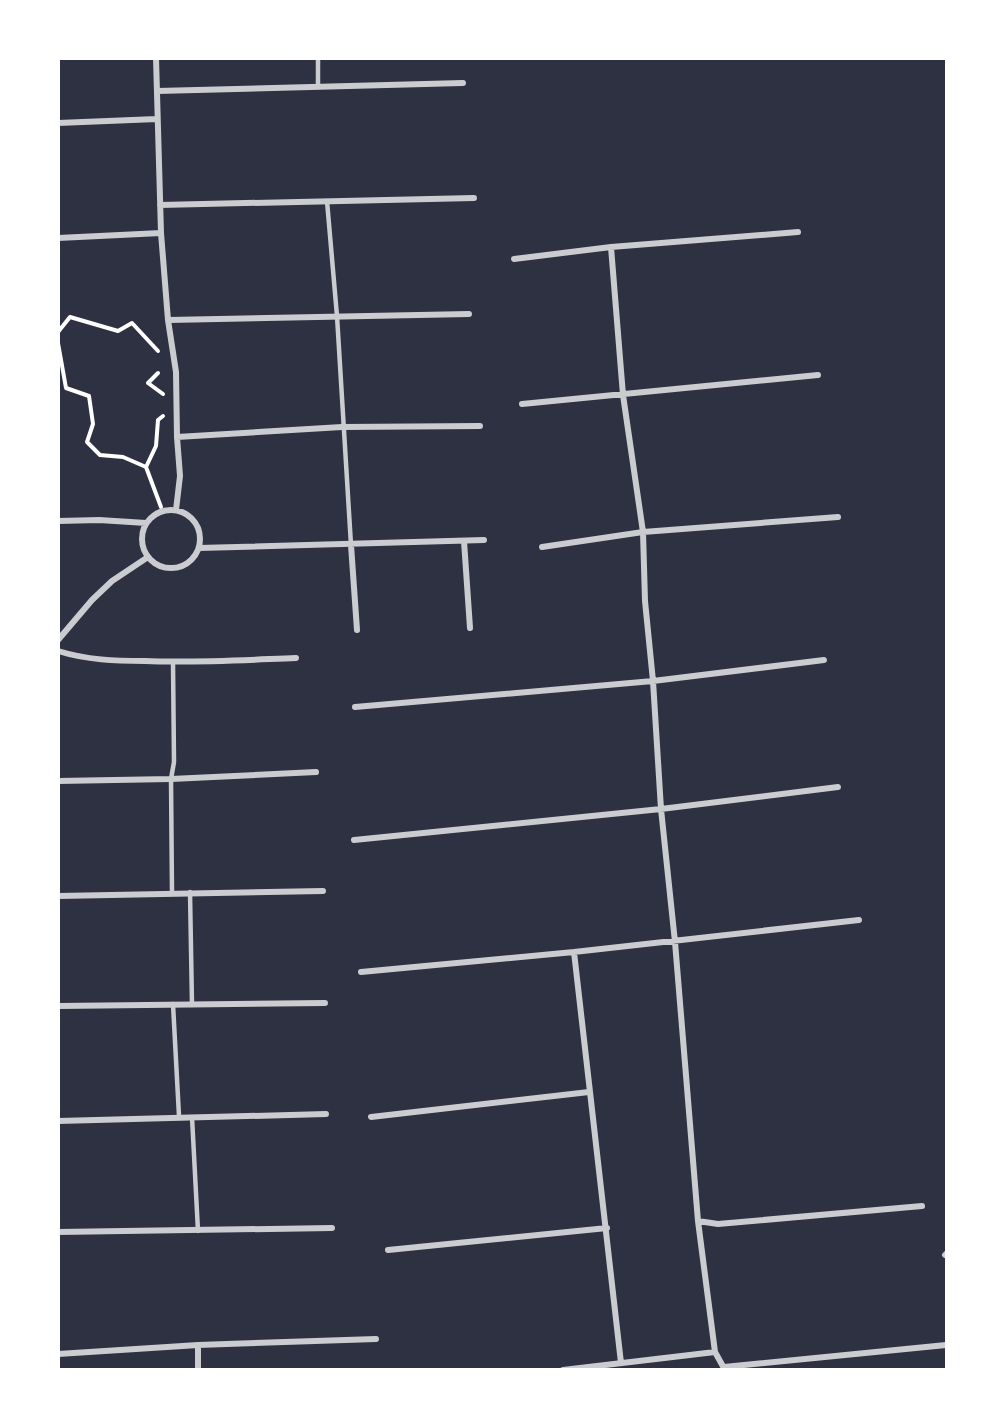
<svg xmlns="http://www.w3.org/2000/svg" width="1005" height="1428" viewBox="0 0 1005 1428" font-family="Jost,sans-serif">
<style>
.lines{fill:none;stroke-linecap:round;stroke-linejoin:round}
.path{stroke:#fff;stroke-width:4}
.service{stroke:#caccd0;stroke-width:4.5}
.minor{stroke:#caccd0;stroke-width:6}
</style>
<rect width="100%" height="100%" fill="#2d3142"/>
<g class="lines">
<path class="path" d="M58,332L70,317L118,331L132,323L158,351
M58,343L66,388L89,396L93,424L87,442L100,455L123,457L146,467L161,507
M158,373L148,383L163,394
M146,467L156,446L158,420L163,416"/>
<path class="service" d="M318,58V86
M327,201L337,316L351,545
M190,892L192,1005
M172,893L171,779L174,762L173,662
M173,1004L179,1116
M192,1117L198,1231"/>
<path class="minor" d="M156,58L161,233L168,320L176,372L177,437L180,476L176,510
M157,91L463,83
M58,123L157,119
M160,205L474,198
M58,238L161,233
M611,247L623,395L643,532L645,601L653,681L661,809L675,942L698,1221L715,1352L725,1370
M514,259L611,247L798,232
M168,320L469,314
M522,404L818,375
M177,437L342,427L480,426
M142 539a29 29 0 1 1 58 0a29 29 0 1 1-58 0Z
M58,521L99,520L146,523
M464,541L470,628
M351,545L357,630
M542,547L643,532L838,517
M199,548L484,540
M58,640L92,600L112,581L148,557
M58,651C87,660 115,661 145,661C195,663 245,660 296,658
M355,707L653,681L824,660
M58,781L171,779L316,772
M354,840L661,809L838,787
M58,896L323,891
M574,952L621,1363
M361,972L574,952L859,920
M58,1006L325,1003
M371,1117L589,1092
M58,1121L326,1114
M698,1221L718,1224L922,1206
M58,1232L332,1228
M388,1250L607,1228
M945,1255L946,1254
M58,1354L198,1345L376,1339
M724,1367L946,1345
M198,1370V1345
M563,1370L715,1352"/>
</g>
<rect width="1005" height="1428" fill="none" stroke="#ffffff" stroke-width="120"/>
</svg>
